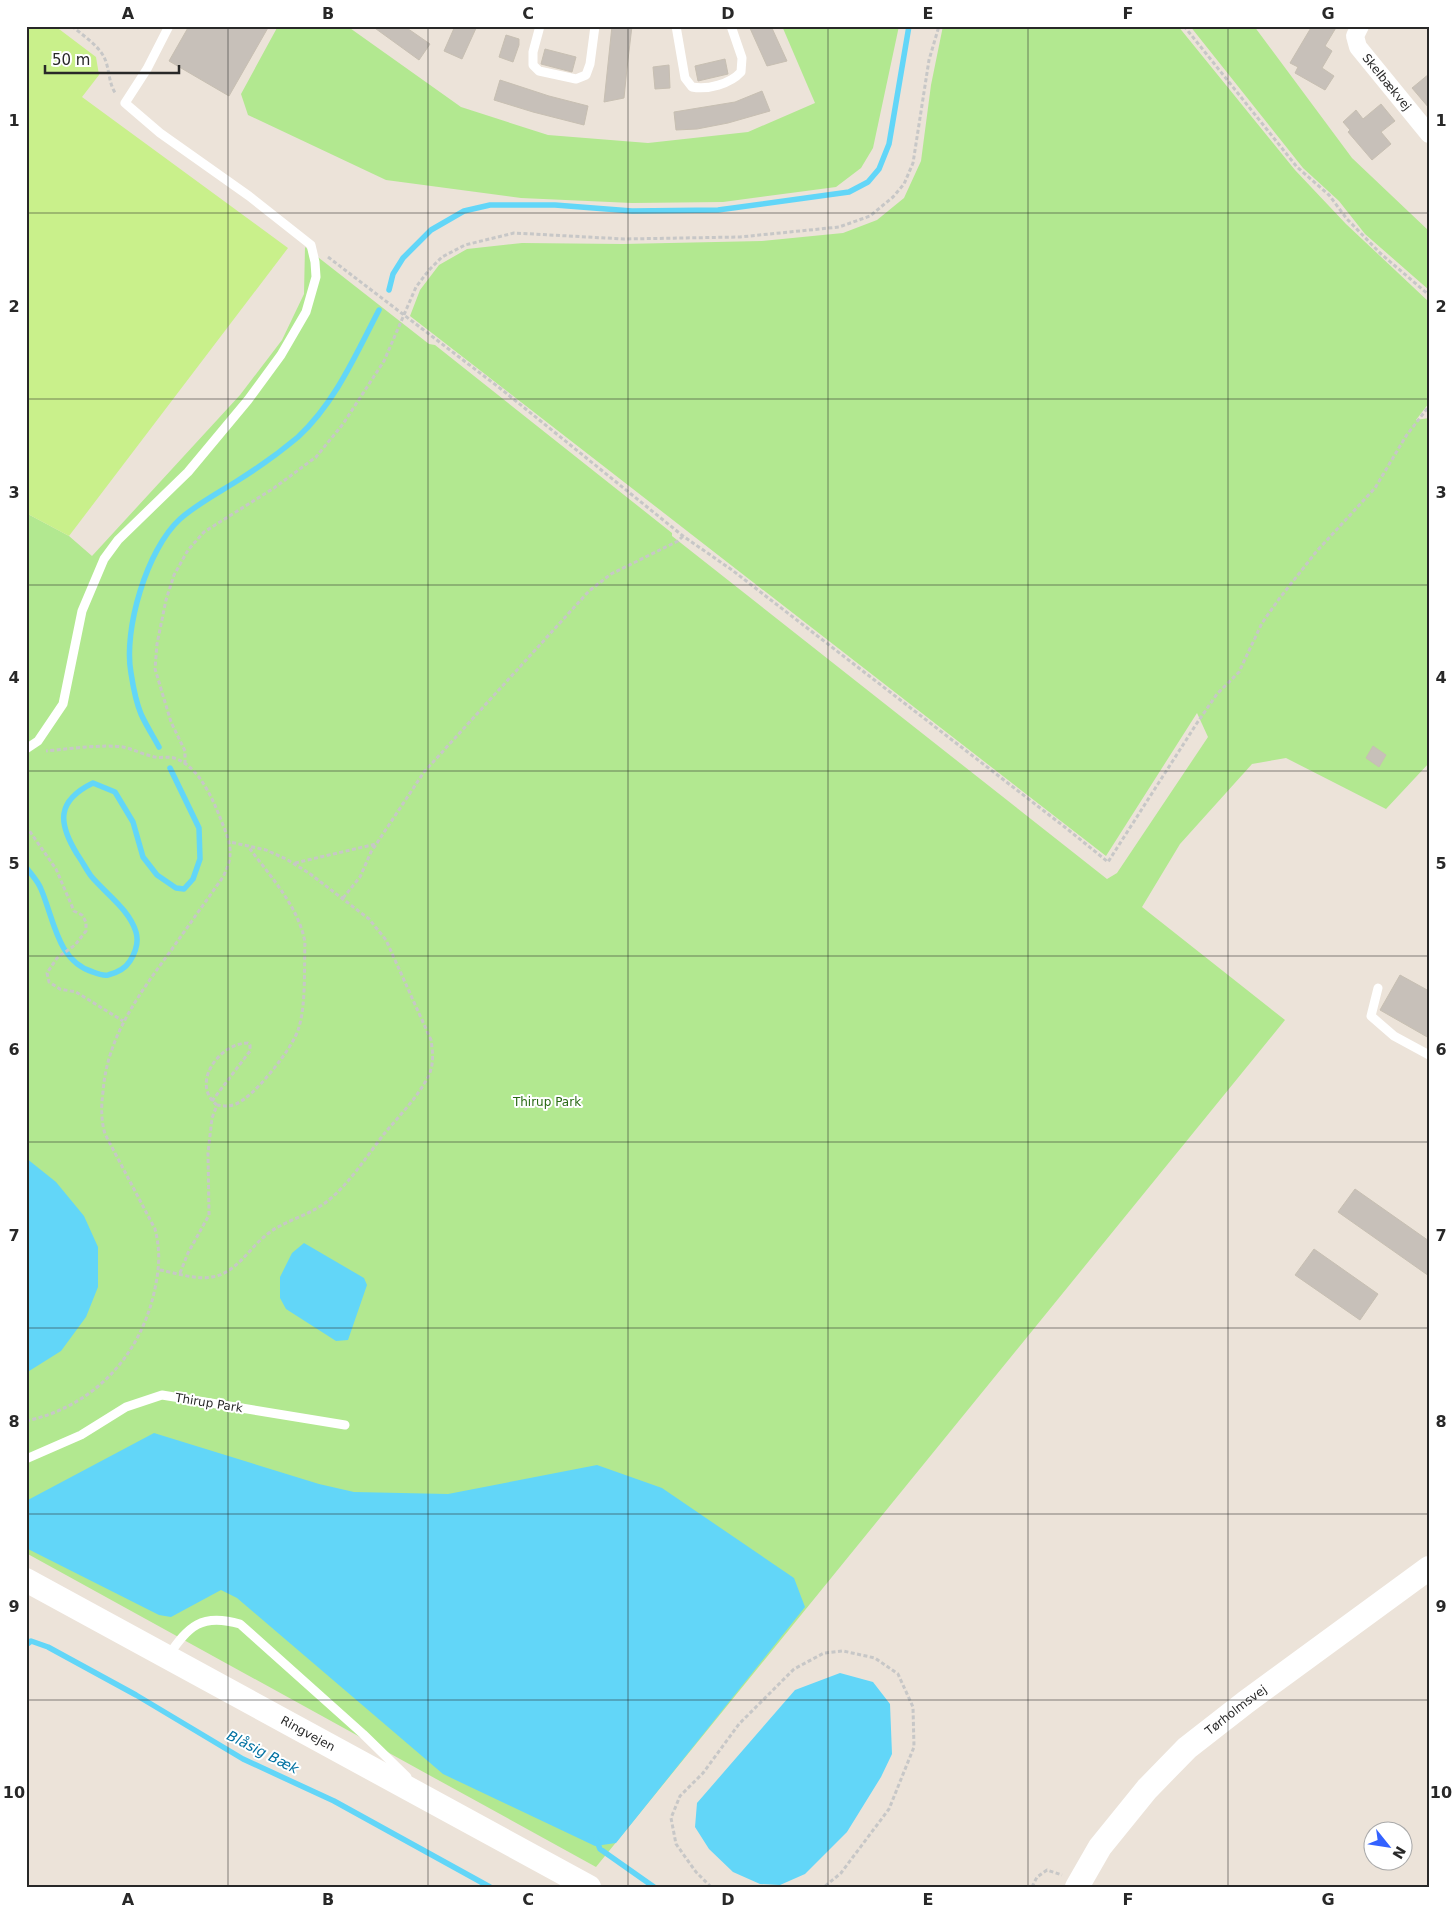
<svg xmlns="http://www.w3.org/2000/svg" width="1455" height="1913" viewBox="0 0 1455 1913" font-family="'DejaVu Sans',sans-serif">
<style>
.green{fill:#b2e890}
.pitch{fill:#c9f08b}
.water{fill:#62d6f8}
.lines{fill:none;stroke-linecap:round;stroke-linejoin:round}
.stream{stroke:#62d6f8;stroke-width:5.5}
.building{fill:#c7c0b9;stroke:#c7bfb2}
.path{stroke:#c7c7c7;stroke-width:3;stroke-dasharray:4 2.5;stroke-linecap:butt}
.lane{stroke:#fff;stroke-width:9}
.street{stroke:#fff;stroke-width:18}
.secondary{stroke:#fff;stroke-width:24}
.grid{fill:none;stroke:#282828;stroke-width:1;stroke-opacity:0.55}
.labels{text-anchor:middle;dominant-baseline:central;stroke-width:4;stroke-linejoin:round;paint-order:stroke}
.street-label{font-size:12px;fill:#282828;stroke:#fff}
.park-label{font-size:12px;fill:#296a14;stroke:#fff}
.water-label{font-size:14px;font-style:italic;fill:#0372a2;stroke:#fff}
.neatline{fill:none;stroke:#282828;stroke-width:2}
.grid-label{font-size:16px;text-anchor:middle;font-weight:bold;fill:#282828}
</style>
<rect width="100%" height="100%" fill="#ece3d9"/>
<path class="green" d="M278,26H347L461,107L548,135L648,143L748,132L815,103L782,26H899L873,148L861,168L836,187L723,202L632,203L521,198L386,180L248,115L241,94Z
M943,26H1178L1295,170L1346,224L1429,302V403L1416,420L1429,418V763L1386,809L1286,758L1252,764L1180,844L1142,907L1285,1020L596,1867L26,1553V513L69,536L92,556L240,395L282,340L304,294L305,247L429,344L435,345L672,533V536L1107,879L1117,873L1208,737L1197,713L1106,856L410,316L420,290L439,265L467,249L522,243L623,244L762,241L843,233L877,220L904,198L921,161L931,85Z
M1190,26H1254L1352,158L1429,231V290L1365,234L1339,201L1303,168Z"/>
<path class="pitch" d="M26,26H55L96,57L99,75L82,97L288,248L69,536L26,513Z"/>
<path class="water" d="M26,1158L56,1182L84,1216L98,1247V1287L86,1317L61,1351L26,1373Z
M304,1243L364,1278L367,1285L348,1340L336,1341L286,1309L280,1298V1277L292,1253Z
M154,1433L319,1484L354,1492L448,1494L597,1465L662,1488L794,1578L805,1607L616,1843L595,1846L443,1774L237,1598L221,1590L171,1617L159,1615L26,1548V1501Z
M840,1673L873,1682L890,1704L892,1754L881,1777L847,1832L805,1874L780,1885L760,1884L733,1872L709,1849L695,1827L697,1803L795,1690Z"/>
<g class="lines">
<path class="stream" d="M389,290L393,274L403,258L431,230L464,211L490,205H555L632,211L718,210L849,192L868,182L879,169L889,144L909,26
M159,747C153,736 146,725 141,714C136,702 133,686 131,673C123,630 147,549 180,519C197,504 218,493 237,481C258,468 279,453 298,437C335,403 356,354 379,310
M26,867C31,874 38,881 41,889C54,919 57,961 93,972C98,974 103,976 108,975C116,973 125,969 130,961C135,953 139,942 136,932C129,909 106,894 91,876C86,869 82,861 77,854C58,823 56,801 93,783L115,792L133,822L143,857L157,875L176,888L184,889L193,879L200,859L199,828L170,768
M26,1645L31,1641L48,1647L136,1695L243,1759L334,1801L490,1887
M596,1839L600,1849L654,1887"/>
</g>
<path class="building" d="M189,26H269L229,96L169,61Z
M372,26H404L430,44L419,60Z
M455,26H477L462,59L444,51Z
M612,26H632L627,68L624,98L604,102Z
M749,26H771L787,61L767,66Z
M1312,26H1337L1325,46L1332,51L1322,68L1334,76L1325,90L1295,73L1298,67L1290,63Z
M506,35L519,39V45L513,62L499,57Z
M545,49L576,57L572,72L541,64Z
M725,59L728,74L698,81L695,66Z
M669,65L670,88L655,89L653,67Z
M1429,74V108L1412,88Z
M500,80L549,96L588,106L584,125L533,112L494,100Z
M762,91L770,111L728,123L697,129L676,130L674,112L735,102Z
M1381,104L1395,121L1381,132L1391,144L1372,160L1348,132L1350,130L1343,122L1356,110L1363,119Z
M1373,746L1386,755L1379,767L1366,758Z
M1400,975L1429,991V1038L1380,1010Z
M1355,1189L1429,1241V1276L1338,1212Z
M1314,1249L1378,1294L1360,1320L1295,1275Z"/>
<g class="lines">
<path class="path" d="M72,26C82,35 97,44 104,57C110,69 108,83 116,94
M1184,26L1297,167L1329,195L1347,219L1380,253L1429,295
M328,257L501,389L683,536L732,570L1066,828L1108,862L1197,723L1217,694L1239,672L1262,623L1279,599L1316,552L1375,488L1406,436L1429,406
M185,764V751L171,722L155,669L157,644L166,600L174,575L188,550L204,532L274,488L316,457L343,424L384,361L416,287L429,270L442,257L465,245L514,233L624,239L740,237L839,227L870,216L893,197L904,184L913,163L929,60L939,26
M26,826L56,869L74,911L82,915L86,922V931L75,945L57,958L47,973L49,982L60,989L76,992L123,1021
M295,863L376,844
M343,898L360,877L371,852L424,772L589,591L611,574L678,541L683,536
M212,1101L250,1051V1045L248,1043C219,1043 190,1084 217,1105
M160,1270C176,1273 196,1280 212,1277C236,1273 248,1250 265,1236C282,1221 306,1217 325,1203C348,1186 366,1157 384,1134C399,1116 417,1098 428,1077C434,1065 433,1053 431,1040L386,940L369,919L309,873L286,859L266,850L230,842
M180,1273L188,1253L209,1215L208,1153L212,1118L217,1105C224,1106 229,1107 236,1104C255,1096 294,1047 299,1027C306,1004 304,967 305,942C298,905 269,875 247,845
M26,1421C92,1407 139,1358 154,1293C159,1271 161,1252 155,1229L105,1134C101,1120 101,1107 103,1092C107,1036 140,993 172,949C189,925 206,901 223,877C235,854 230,842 221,820C213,799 198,765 174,758C167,756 159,759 151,756C142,754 133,749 123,747C103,744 68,749 46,751
M711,1887L696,1872L676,1844L671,1818L680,1796L703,1773L739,1724L794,1669L824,1653L843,1651L875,1658L898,1674L913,1707L914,1747L889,1809L841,1873L824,1887
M1032,1887L1037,1877L1047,1870L1062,1875"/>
<path class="lane" d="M540,26L533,52V65L539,71L576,79L586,75L590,64L595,26
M676,26L685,78L692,87C708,90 730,84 741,72L742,58L731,26
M26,749L38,741L63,704L82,611L104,559L118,540L188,472L248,400L281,355L306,312L316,277L315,262L311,245L249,196L160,133L125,103L147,69L169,26
M1378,988L1371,1016L1394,1036L1429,1055
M26,1459L81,1435L126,1407L162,1395L345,1425
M168,1656C189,1626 201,1613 240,1624L363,1734L407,1777"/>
<path class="street" id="s1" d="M1360,26L1355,36L1358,47L1429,134"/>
<g class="secondary">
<path id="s2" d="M26,1580L589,1887"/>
<path id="s3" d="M1077,1887L1100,1847L1147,1789L1187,1748L1246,1702L1429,1568"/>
</g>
</g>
<path class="grid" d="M228,26V1887M428,26V1887M628,26V1887M828,26V1887M1028,26V1887M1228,26V1887M26,213H1429M26,399H1429M26,585H1429M26,771H1429M26,956H1429M26,1142H1429M26,1328H1429M26,1514H1429M26,1700H1429"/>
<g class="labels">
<g class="street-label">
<text stroke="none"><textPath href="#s1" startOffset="68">Skelbækvej</textPath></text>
<text transform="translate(209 1403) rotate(9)">Thirup Park</text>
<text stroke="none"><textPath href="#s3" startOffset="240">Tørholmsvej</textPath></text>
<text stroke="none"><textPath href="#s2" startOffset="321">Ringvejen</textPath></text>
</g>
<g class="park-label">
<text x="547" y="1102">Thirup Park</text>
</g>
<g class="water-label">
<text transform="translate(263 1752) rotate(27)">Blåsig Bæk</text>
</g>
</g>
<rect width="1455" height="1913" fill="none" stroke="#ffffff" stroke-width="55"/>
<g transform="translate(1388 1846) rotate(120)"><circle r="24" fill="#ffffff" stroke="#a9a9a9"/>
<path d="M0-4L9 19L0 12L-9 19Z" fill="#3362ff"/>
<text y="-8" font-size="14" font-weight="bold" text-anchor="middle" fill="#282828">N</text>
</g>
<path d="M45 65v8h134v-8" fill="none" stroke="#282828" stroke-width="2.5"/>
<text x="52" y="65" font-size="15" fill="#282828" stroke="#ffffff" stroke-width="4" paint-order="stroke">50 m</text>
<rect x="28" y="28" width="1400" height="1858" class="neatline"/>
<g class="grid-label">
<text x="128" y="19">A</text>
<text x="328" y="19">B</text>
<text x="528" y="19">C</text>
<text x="728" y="19">D</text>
<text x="928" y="19">E</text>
<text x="1128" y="19">F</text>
<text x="1328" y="19">G</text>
<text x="14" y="126">1</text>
<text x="1441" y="126">1</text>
<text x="14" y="312">2</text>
<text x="1441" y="312">2</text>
<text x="14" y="498">3</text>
<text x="1441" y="498">3</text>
<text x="14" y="683">4</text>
<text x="1441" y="683">4</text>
<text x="14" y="869">5</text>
<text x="1441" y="869">5</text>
<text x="14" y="1055">6</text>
<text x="1441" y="1055">6</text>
<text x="14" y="1241">7</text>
<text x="1441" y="1241">7</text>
<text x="14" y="1427">8</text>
<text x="1441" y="1427">8</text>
<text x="14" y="1612">9</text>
<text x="1441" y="1612">9</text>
<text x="14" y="1798">10</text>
<text x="1441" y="1798">10</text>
<text x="128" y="1905">A</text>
<text x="328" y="1905">B</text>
<text x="528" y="1905">C</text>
<text x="728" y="1905">D</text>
<text x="928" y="1905">E</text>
<text x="1128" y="1905">F</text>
<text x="1328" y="1905">G</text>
</g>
</svg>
